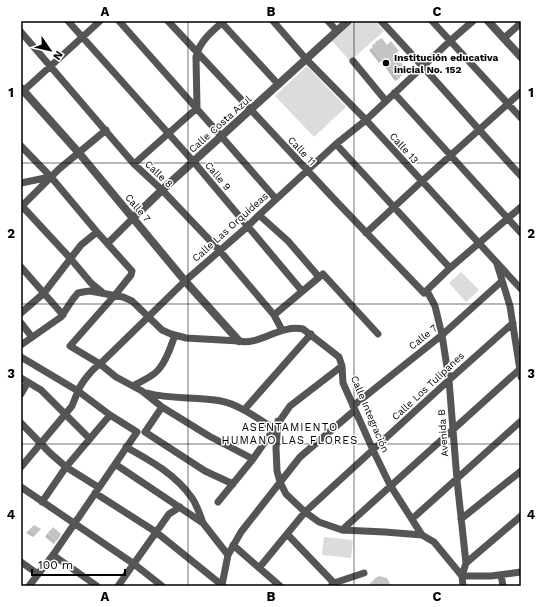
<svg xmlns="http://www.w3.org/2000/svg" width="542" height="607" viewBox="0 0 542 607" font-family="'Work Sans',sans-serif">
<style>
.green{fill:#dcdcdc}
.building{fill:#c4c4c4;filter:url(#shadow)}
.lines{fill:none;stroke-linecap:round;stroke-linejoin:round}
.minor{stroke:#555;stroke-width:7}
.tertiary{stroke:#555;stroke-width:8}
.grid{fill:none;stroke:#000;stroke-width:1;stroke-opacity:0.55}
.poi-dot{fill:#000;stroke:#fff;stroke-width:1.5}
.labels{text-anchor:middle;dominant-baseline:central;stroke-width:3;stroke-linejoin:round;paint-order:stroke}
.poi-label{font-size:10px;font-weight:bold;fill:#000;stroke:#fff;text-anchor:start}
.street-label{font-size:10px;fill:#000;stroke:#fff}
.neighbourhood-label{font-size:11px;letter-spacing:1px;fill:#000;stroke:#fff}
.neatline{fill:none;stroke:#000;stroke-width:1.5}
.grid-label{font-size:13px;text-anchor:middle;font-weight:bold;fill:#000}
</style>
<defs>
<filter id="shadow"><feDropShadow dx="-3" dy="3" stdDeviation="0" flood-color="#0004"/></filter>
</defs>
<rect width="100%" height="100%" fill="#fff"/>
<path class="green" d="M355,21H375L384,31L350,61L332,41Z
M307,66L346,107L314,137L275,96Z
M461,272L479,290L466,302L449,283Z
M324,537L353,540L351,558L322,555Z"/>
<path class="building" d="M382,38L387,45L391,41L399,51L395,54L406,69L402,71L403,75L398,78L384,58L382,60L372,47L376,44L375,42Z
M34,525L41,529L36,534L29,530Z
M53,527L61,534L57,541L48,534Z
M379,576L387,578L391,586H372L374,579Z"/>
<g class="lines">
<path class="minor" d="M68,21L193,161L302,291
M119,21L221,136L276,199
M168,21L335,200L424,293L450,268L521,207
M220,21L278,84
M273,21L306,59L366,120L521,289
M328,21L337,31
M381,21C429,72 474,125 521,176
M432,21L521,118
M21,32L134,164L162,190L220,251L274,315L282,330
M504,38L521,23
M353,61L386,101
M21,93L100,21
M394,93L521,233
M336,144L450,268
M21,146L51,177L97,232L132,271L131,275L115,295L70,346L100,364L116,377L142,391L162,407L209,436L253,459
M134,164L197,108L196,57C199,42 212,31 224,21
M21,183L50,177
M21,205L70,258L91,283L102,292
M21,207L59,169L106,130
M259,215L288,241L319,277
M366,233L421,182L521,92
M108,243L133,218
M497,264L510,306L521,377
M21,267L63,315
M427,291L435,306L442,335L449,380L457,480L466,563L462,576L463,586
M21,313L44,293L81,245L97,232
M274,315L323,274L378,334
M21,323L32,337
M21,345L61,317L73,299L78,293L83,292L90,291L123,297L132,301L162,330L171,334L186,338L239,341C259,346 280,324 303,329L339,357L342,366L343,383L373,450L390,485L422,535
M21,357L78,391L110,415L137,432L53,555L29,586
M21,378L41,390L90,439
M133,386C141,381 153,377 159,369C167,360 171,346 175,335
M147,393C171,400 196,396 221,401C240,405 257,418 273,428
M21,394L28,382
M353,406L442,335L502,281
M162,407L145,432L205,471L233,484
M244,410L311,334
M278,421L276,448L277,471L280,482L286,494L305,512L319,522L342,530L385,532L422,535L434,542L462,576
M21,423L50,453L66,467L98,487
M126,447C151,461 175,474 192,498C197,505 200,515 203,523
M115,464L203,523L228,555
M21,467L72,406C74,401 76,396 78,391C81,383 93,368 100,364L185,281L247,227L259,215L336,144L366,120L450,41L473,21
M21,487L134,564L162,586
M95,493L156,532L223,586
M42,502L66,467L110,415
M218,502L253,459L290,406L342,366
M412,519L521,421
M461,519L521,471
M342,530L520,369
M287,534L334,583
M233,545L280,586
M53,555L97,586
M21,562L38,574
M466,563L521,516
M259,568L305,512L449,380L513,323
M501,575L503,586
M462,576H491L521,572
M222,585L228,555L241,532L300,457L355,410
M118,586L169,514L180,507
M331,586L334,583L364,573"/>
<path class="tertiary" d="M488,21L521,57
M21,88L79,153L185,281L239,341
M133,218L162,190L348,21"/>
</g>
<path class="grid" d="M188,21V586M354,21V586M21,163H521M21,304H521M21,444H521"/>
<circle class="poi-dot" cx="386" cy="63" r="4"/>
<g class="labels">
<g class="poi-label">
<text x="394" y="57">Institución educativa<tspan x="394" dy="12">inicial No. 152</tspan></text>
</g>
<g class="street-label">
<text transform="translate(220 124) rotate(-42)">Calle Costa Azul</text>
<text transform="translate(404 148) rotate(48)">Calle 13</text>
<text transform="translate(302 151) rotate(47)">Calle 11</text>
<text transform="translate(159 174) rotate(44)">Calle 8</text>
<text transform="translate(218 176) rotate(50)">Calle 9</text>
<text transform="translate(138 208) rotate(50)">Calle 7</text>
<text transform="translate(230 227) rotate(-42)">Calle Las Orquídeas</text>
<text transform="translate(423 337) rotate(-39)">Calle 7</text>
<text transform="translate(428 386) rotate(-43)">Calle Los Tulipanes</text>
<text transform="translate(370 414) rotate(67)">Calle Integración</text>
<text transform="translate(443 433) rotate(-94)">Avenida B</text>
</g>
<g class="neighbourhood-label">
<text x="290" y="427">ASENTAMIENTO<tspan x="290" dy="13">HUMANO LAS FLORES</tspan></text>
</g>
</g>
<rect width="542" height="607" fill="none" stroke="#ffffff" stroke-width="44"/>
<g transform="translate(50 50) rotate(124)" stroke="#ffffff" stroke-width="3" paint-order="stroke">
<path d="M0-3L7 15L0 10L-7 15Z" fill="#000000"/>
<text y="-6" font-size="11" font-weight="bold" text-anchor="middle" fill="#000000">N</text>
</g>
<path d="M32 569v6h93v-6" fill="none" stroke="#000000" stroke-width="2"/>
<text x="38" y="569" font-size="12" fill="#000000" stroke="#ffffff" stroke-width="3" paint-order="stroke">100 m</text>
<rect x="22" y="22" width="498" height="563" class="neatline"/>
<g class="grid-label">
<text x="105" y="16">A</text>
<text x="271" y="16">B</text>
<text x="437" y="16">C</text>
<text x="11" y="97">1</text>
<text x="531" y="97">1</text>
<text x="11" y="238">2</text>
<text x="531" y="238">2</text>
<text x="11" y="378">3</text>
<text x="531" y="378">3</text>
<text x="11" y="519">4</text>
<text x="531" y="519">4</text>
<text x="105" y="601">A</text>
<text x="271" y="601">B</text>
<text x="437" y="601">C</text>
</g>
</svg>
